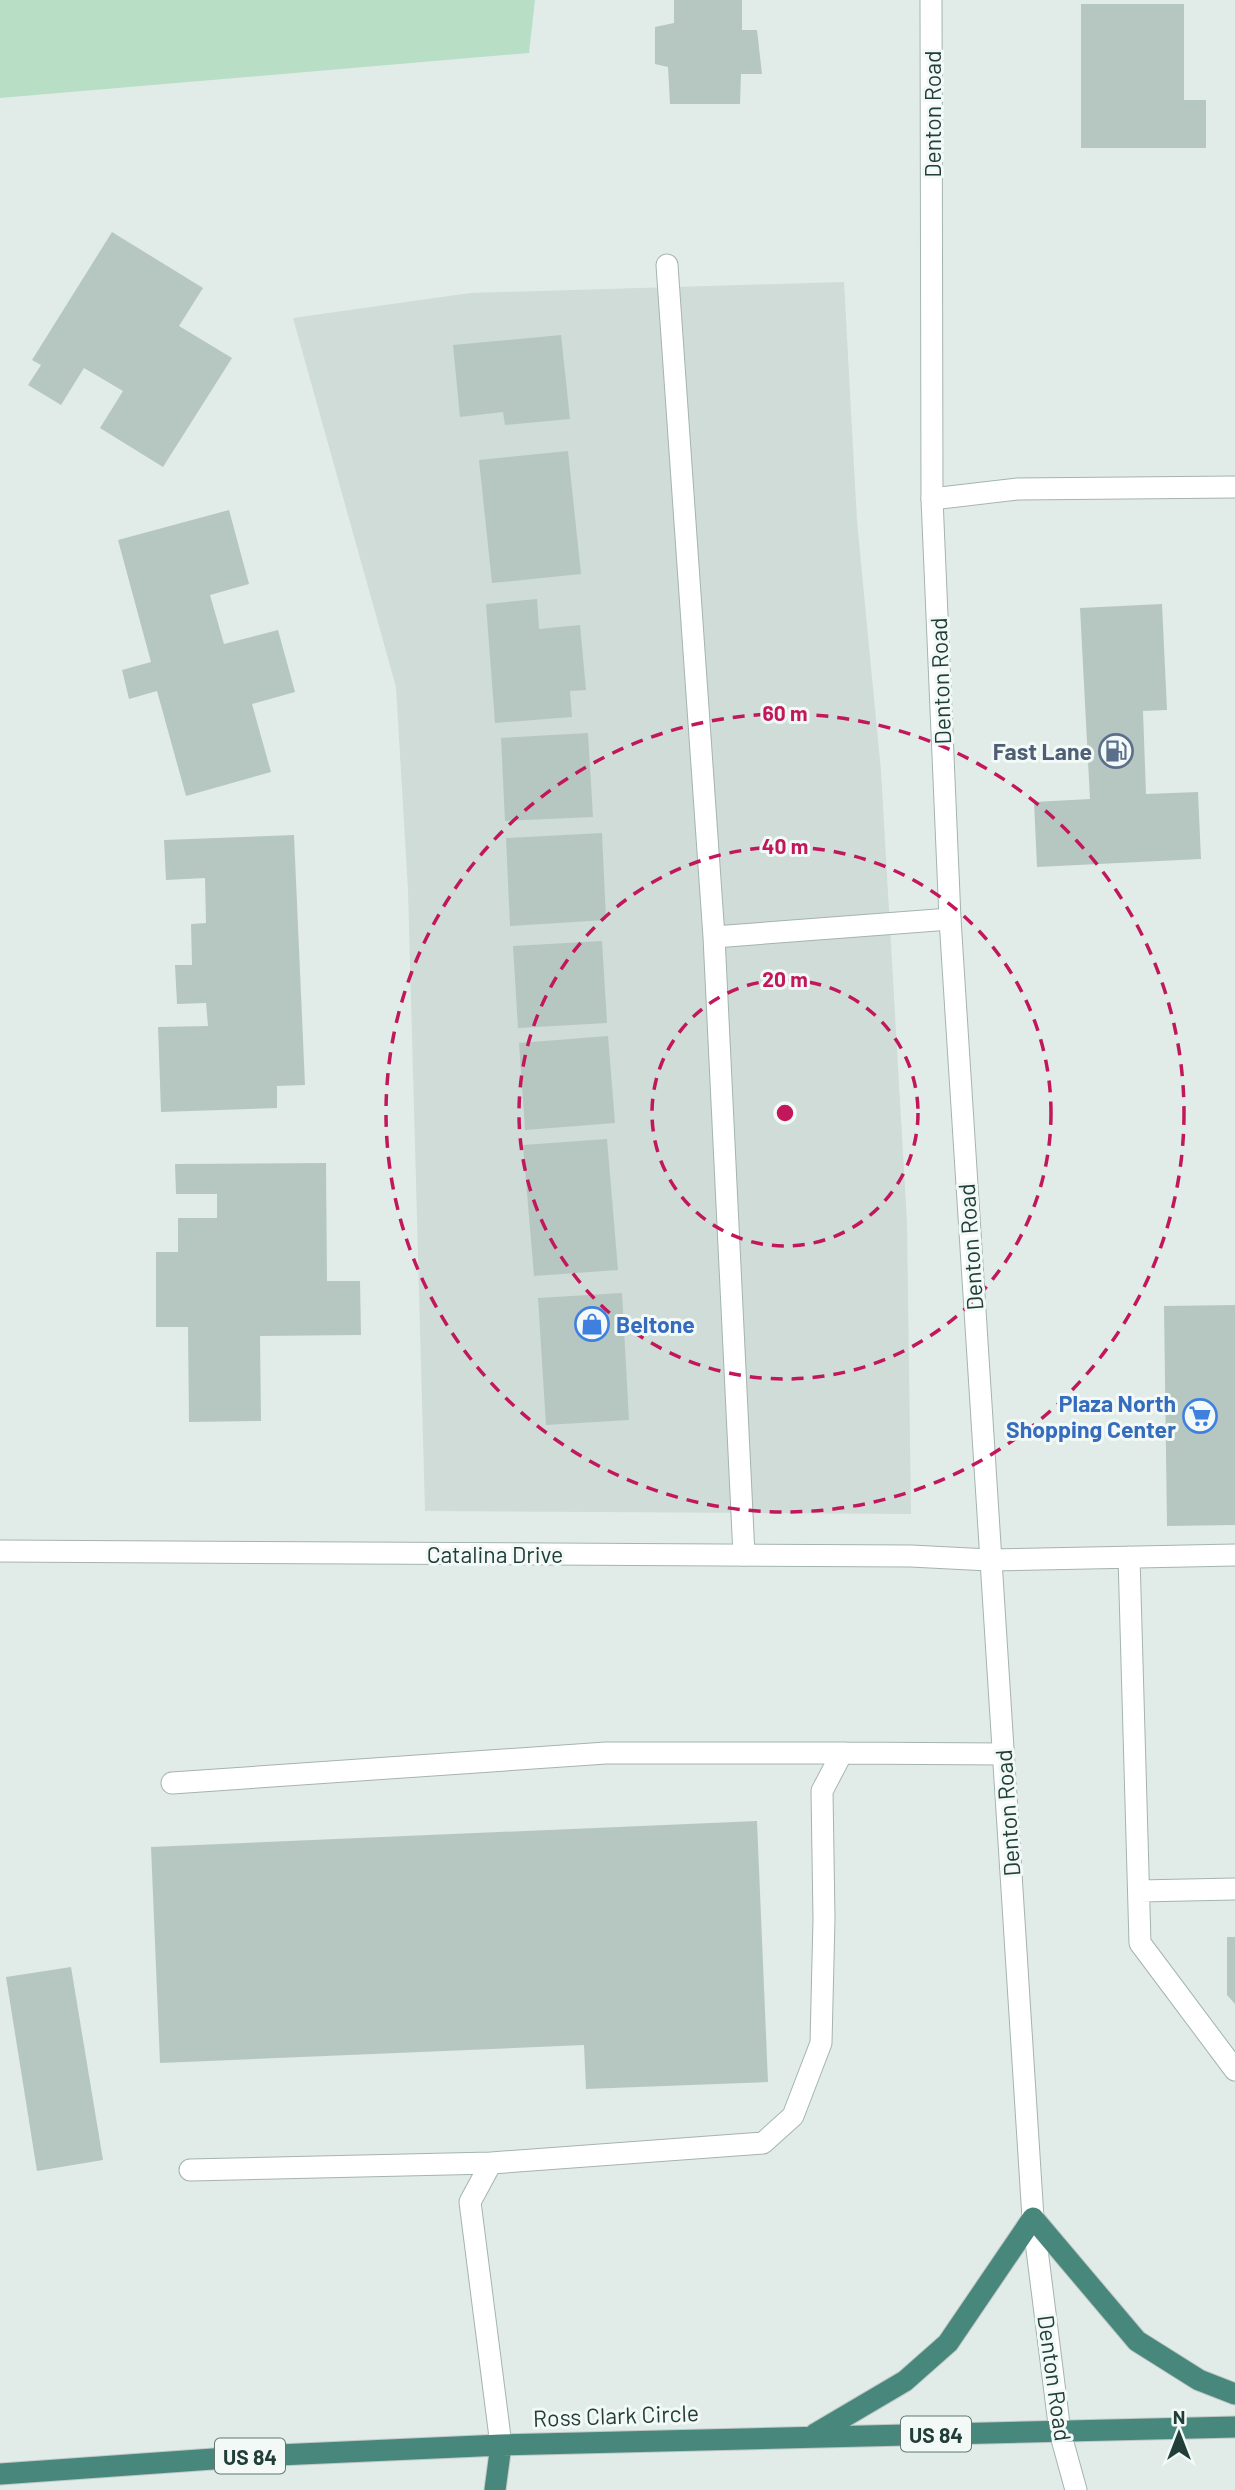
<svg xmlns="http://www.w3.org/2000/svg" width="1235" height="2490" viewBox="0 0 1235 2490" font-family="Barlow,sans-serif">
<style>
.built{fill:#cfdcd7}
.green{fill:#b9dec6}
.building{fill:#b6c7c1}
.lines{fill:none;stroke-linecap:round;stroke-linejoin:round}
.service-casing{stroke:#a4b4b0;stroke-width:23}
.minor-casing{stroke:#a4b4b0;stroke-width:23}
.tertiary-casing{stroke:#a4b4b0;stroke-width:23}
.trunk-casing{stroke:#c1c9c7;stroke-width:23}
.service{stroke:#fff;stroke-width:21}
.minor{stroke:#fff;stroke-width:21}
.tertiary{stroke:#fff;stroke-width:21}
.trunk{stroke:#48877c;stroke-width:21}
.ring{fill:none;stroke:#c2185b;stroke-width:3.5;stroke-dasharray:12 9}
.labels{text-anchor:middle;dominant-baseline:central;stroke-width:6;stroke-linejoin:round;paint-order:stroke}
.shield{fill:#f2f9f6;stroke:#607671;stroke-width:2}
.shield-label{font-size:21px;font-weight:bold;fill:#213e38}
.street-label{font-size:23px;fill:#213e38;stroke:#f2f9f6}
.service-label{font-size:23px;font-weight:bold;fill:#4e5e75;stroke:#f2f9f6;text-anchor:end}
.shop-label{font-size:23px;font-weight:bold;fill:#366cbe;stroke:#f2f9f6;text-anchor:start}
.centre{fill:#c2185b;stroke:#f2f9f6;stroke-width:3.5}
.ring-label{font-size:21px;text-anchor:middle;font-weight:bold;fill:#c2185b;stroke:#f2f9f6;stroke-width:6;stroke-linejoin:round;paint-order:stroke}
</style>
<rect width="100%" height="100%" fill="#e1ece8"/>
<path class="built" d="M844,282L857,521L881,771L907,1223L911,1514L425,1511L408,890L396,687L293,318L470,293Z"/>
<path class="green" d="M0,0H535L529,53L0,98Z"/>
<path class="building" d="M674,0H742V30H757L762,74H741L740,104H670L668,67L655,64V27L674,23Z
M1081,4H1184V100H1206V148H1081Z
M112,232L203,288L179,326L232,358L163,467L100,428L123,391L84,368L61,405L28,385L41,365L32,360Z
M561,335L570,419L505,425L503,412L460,417L453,345Z
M568,451L581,574L492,583L479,460Z
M229,510L249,584L210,595L224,644L278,630L295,692L252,704L271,772L186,796L157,691L129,699L122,670L151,662L118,540Z
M537,599L539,629L580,625L586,690L570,691L572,717L495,723L486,604Z
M1162,604L1167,710L1143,711L1146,794L1198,792L1201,859L1037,867L1034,802L1090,799L1080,608Z
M588,733L593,817L505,821L501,738Z
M602,833L606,920L510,926L506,838Z
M294,835L305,1085L277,1086V1108L161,1112L158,1027L208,1026L206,1003L177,1004L175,965H192L191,924L206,923L205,878L166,880L164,840Z
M602,941L607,1023L518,1028L513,946Z
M608,1036L615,1123L525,1130L519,1043Z
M607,1139L618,1270L534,1276L523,1145Z
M326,1163L327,1281H360L361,1335L260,1336L261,1421L189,1422L188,1327H156V1252H178V1218H217V1194H176L175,1164Z
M622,1293L629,1420L546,1425L538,1298Z
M1235,1305V1525L1167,1526L1164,1306Z
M757,1821L768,2082L586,2089L584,2045L160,2063L151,1847Z
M1227,1937H1235V2004L1227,1995Z
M71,1967L103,2160L37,2171L6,1977Z"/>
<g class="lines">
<g class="service-casing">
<path id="service" d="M667,265L714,937L744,1555
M714,937L950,919
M1129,1557L1140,1943L1235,2070
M989,1560L1235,1555
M172,1783L606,1753H846
M1139,1891L1235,1889
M190,2170L491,2163
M501,2445L470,2202L491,2163L763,2143L793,2116L821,2043L824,1919L822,1791L842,1753L1003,1754"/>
</g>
<g class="minor-casing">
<path id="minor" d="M932,499L1018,489L1235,487
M0,1551L911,1556L989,1560"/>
</g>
<g class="tertiary-casing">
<path id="tertiary" d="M931,0L932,499L950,919L1033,2218L1060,2432L1076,2490"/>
</g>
<g class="trunk-casing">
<path id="trunk" d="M815,2434L905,2381L948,2343L1033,2218L1137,2341L1199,2380L1235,2394
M0,2474L256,2456L501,2445L1235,2427
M495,2490L501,2445"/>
</g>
<use href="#service" class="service"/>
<use href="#minor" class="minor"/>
<use href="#tertiary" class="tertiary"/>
<use href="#trunk" class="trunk"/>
</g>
<g class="ring">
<circle cx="785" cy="1113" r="133"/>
<circle cx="785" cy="1113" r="266"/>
<circle cx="785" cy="1113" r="399"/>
</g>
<defs>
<g id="fuel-ring" transform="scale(1.75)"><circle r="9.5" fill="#f2f9f6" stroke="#5c6f8a" stroke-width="1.5"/><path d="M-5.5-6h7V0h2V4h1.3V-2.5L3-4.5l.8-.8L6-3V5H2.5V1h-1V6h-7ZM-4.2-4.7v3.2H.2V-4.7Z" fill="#5c6f8a"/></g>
<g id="shop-ring" transform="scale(1.75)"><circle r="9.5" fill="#f2f9f6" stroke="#3f7fe0" stroke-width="1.5"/><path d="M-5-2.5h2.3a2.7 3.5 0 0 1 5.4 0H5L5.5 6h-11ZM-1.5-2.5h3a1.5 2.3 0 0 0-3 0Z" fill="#3f7fe0"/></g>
<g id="supermarket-ring" transform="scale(1.75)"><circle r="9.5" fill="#f2f9f6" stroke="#3f7fe0" stroke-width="1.5"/><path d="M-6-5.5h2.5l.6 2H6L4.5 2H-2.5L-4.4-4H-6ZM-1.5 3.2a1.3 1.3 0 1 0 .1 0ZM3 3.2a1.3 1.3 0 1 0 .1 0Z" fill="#3f7fe0"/></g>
</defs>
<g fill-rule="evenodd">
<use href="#fuel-ring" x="1116" y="751"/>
<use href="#shop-ring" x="592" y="1324"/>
<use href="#supermarket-ring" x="1200" y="1416"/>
</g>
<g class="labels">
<g class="shield">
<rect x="901" y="2416.5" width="70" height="35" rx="5"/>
<rect x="215" y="2438.5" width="70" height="35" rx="5"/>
</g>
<g class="shield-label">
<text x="936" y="2434">US 84</text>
<text x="250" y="2456">US 84</text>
</g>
<g class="street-label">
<text transform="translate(932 114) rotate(-90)">Denton Road</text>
<text transform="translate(940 681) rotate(-92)">Denton Road</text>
<text transform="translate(970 1247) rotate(-94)">Denton Road</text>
<text x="495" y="1554">Catalina Drive</text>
<text transform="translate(1007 1813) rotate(-94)">Denton Road</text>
<text transform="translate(1055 2378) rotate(82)">Denton Road</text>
<text transform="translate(616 2415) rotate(-2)">Ross Clark Circle</text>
</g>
<g class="service-label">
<text x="1092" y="751">Fast Lane</text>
</g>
<g class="shop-label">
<text x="616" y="1324">Beltone</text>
<text x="1176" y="1403" text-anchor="end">Plaza North<tspan x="1176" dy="26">Shopping Center</tspan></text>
</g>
</g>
<circle cx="785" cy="1113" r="10" class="centre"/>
<g class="ring-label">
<text x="785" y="721">60 m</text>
<text x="785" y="854">40 m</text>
<text x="785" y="987">20 m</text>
</g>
<g transform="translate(1179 2434)" stroke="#f2f9f6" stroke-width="5" paint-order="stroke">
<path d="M0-5L12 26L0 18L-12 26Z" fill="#213e38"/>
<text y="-10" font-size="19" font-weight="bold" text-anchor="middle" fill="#213e38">N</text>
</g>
</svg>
